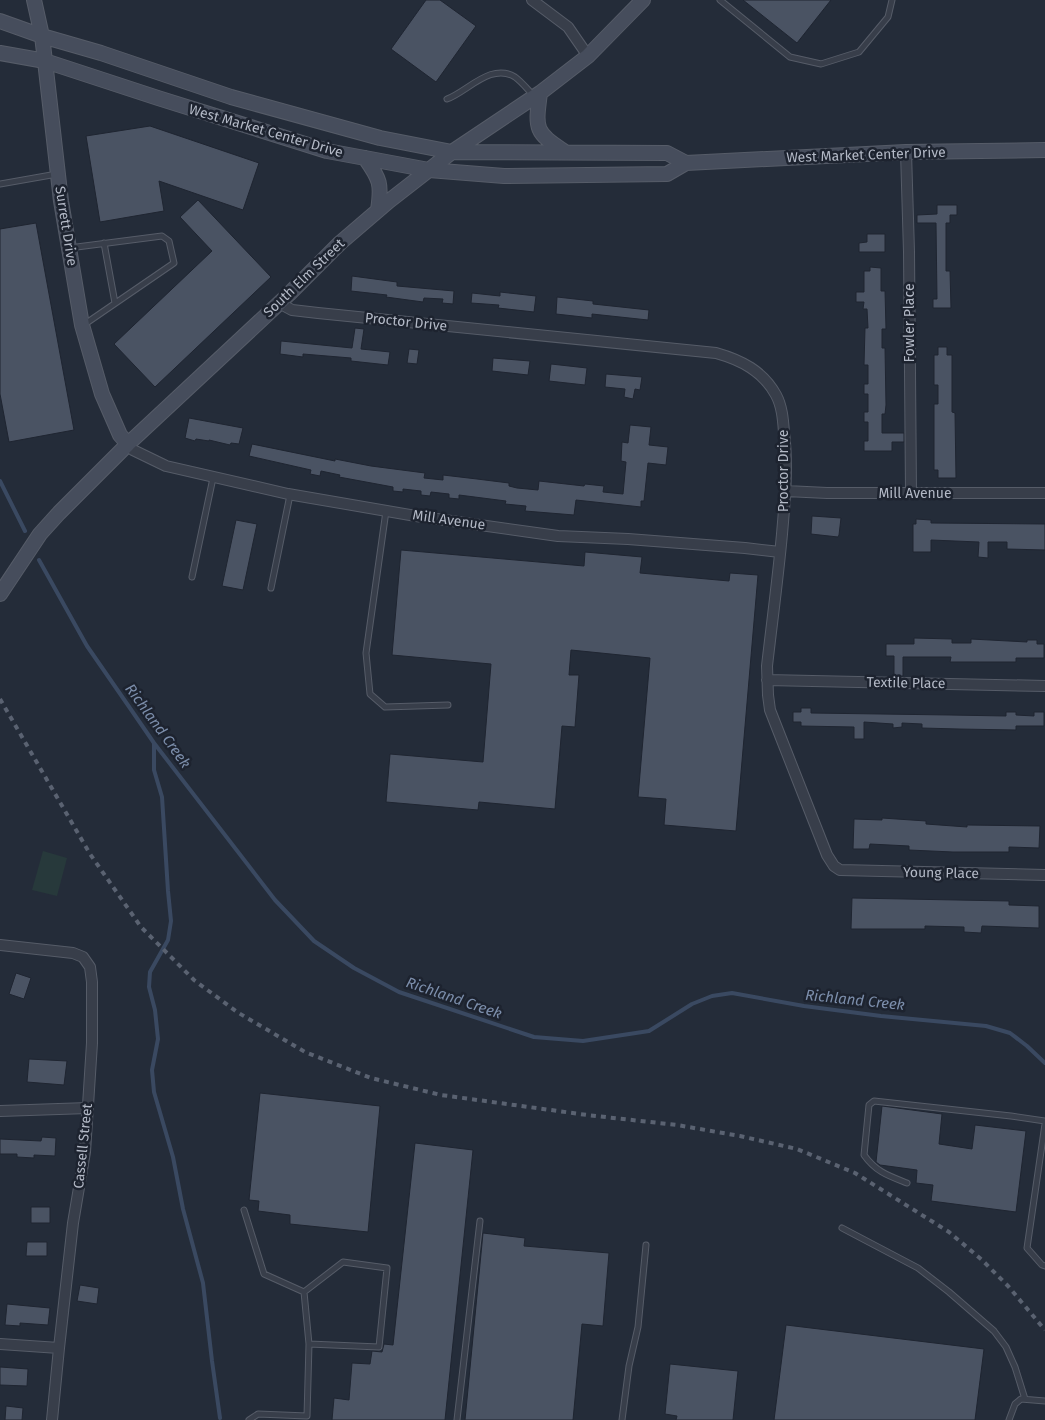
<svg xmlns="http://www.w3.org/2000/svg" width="1045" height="1420" viewBox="0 0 1045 1420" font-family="'Fira Sans',sans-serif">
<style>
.green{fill:#27393b}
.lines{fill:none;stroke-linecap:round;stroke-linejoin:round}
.stream{stroke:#3a4961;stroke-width:4}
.building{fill:#4a5363;stroke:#1f2531}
.lane-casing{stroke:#565c68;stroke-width:7}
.street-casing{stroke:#565c68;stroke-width:12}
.secondary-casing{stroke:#565c68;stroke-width:16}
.lane{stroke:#383e4a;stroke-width:5}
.street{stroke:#383e4a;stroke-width:10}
.secondary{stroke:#464d5c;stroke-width:14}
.rail{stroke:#5a6271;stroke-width:4;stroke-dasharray:5 5;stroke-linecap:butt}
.labels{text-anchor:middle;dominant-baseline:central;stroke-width:5;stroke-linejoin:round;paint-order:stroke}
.street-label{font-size:14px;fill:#b3b9c6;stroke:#1d232f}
.water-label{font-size:15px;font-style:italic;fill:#7c8eab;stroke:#1d232f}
</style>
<rect width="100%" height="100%" fill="#242c39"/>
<path class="green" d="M43,851L67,858L57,896L32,890Z"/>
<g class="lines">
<path class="stream" d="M0,481L25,531
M39,560L87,646L132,711L154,743L275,900L314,941L354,968L399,992L534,1037L583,1041L649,1031L692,1004L712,996L732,993L804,1006L881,1016L986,1026L1010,1033L1027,1046L1045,1063
M154,743V770L162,797L168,891L171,921L168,940L150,972L149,987L155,1010L158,1039L152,1070L154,1092L173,1157L183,1209L203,1283L212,1361L220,1418"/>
</g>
<path class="building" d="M426,0H440L476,26L436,82L391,49Z
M743,0H831L797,43Z
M150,126L259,163L243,210L159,181L164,211L100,222L86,136Z
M198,200L271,277L155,387L114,344L212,251L180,217Z
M937,205H957V215H950V223H946V271H950L951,308H933V299H937L936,223H917V215L937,214Z
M36,223L74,430L9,442L0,394V229Z
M867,234H885V252H859V243L867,242Z
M870,267L881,268V291H885L886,329H882V348H885L886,405L885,414H882V433H904V442H892V451H864V441H868V422H864V412H868V394H864V384H868V365H864L865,328H868L867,309H863L864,302H856V292H864V271H870Z
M352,276L397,282V286L454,291L453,304L442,303L443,299L424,298L423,302L386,297L387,295L351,291Z
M500,292L536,296L534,312L498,308L499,305L471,303L472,293L500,296Z
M557,297L593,301V304L649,310L648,320L592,314V318L556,314Z
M355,328L364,329L361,349L390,352L388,365L351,361V358L303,354V357L280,354L281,341L352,348Z
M938,347H947V355H952V412L955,413L956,478H938V470H934V404H938V385H934V355H938Z
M409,349L419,350L417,364L407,363Z
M493,358L530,361L528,375L492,371Z
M551,364L587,368L585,385L549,381Z
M606,374L642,377L640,390L635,389L633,399L624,397L625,389L605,387Z
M189,418L243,428L239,444L231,443L230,445L209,440V441L196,439L195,441L185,438Z
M630,425L651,427L649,445L668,447L666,465L648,463L644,501H641V507L576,500L574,515L525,511L526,506L505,504L506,501L459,495V499L449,498V494L431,492L430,496L421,495V491L403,489V492L393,491V487L339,477L340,475L321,471L320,476L310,474L311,470L249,456L252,444L335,461V459L371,466L425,473L424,478L443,480V475L477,479L509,483V486L517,488L538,490L539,481L584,486L585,484L604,486L603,492L623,494L626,462L621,461L622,442L628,443Z
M812,516L841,518L839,535L838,537L811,534Z
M916,519L931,520V523L1045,524V550L1007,549V542H988V558L978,557L979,542L931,540V552H913V524H916Z
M236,520L257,524L243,590L222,586Z
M401,550L584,566L585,552L642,557L640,573L729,581L730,573L758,575L736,831L664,825L666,799L638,797L650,658L571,650L569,675H579L575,727L562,726L555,809L479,802L478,810L386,802L390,754L483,762L491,664L392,655Z
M914,638L952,639V643H971V639L1027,642V640H1037V644H1044V658H1016V662H950L951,657H903V676H894V656H886V644H914Z
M801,708H811V713L950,715L1006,716V712H1016V715L1034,716V712H1044V726H1016V730L959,729L922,728V724L902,723V727L893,728V724L864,722V739H854V727L801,726V722H793V712H801Z
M882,818L926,821V824L967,827V825L1040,826L1039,848L1009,847V852H953L909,850V846L870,844L869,849H853L854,819L882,820Z
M852,898L1009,901V905L1039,906V928L982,926L981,933L964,932V927L925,926V929H851Z
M16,973L31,978L24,999L9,994Z
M29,1059L67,1061L64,1085L27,1082Z
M260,1093L380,1106L368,1232L290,1224V1215L258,1211L259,1201L249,1200Z
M882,1106L942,1114L939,1144L972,1149L975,1125L1026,1131L1016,1212L931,1201L933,1185L916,1183L917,1170L880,1165L876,1162Z
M42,1137L56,1138L55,1156L34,1155V1158L17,1157V1154H0V1139L41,1141Z
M415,1143L473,1150L445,1420H332L334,1398L349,1400L352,1363L370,1364L372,1351L382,1352L384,1344L393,1345Z
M31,1207H50V1223H31Z
M483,1233L525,1238L524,1246L609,1253L603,1326L582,1324L573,1420H465Z
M27,1242H47V1256H26Z
M80,1285L99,1288L97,1304L77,1301Z
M7,1304L50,1308L48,1325L20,1323V1326L5,1325Z
M786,1325L984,1349L975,1420H774Z
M670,1364L738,1371L733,1420H676L677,1416L665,1414Z
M0,1367L28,1369L27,1386L0,1385Z
M6,1406L23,1408L22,1420H5Z"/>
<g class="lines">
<g class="lane-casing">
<path id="lane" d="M720,0L790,57L821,64L859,52L888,17L892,0
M447,99C467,92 491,62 515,77C522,82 528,90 534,96
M0,184L57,174
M104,243L115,303
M69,248L162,236L169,241L174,263L85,324
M386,511L366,653L370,694L385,707L448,705
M192,577L213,478
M271,588L290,495
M1045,1124L1027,1248L1042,1265L1045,1266
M907,1183C889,1176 876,1172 864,1155L869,1105L874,1101L1011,1116L1045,1121
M244,1210L264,1274L304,1292L309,1344L307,1416L258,1414L249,1420
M842,1228L918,1268L949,1292L994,1331L1006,1347L1015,1367L1025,1399
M304,1292L343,1262L387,1268L379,1347L309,1344
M457,1420L480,1221
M622,1420L629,1366L638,1327L646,1245
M1009,1420L1015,1404L1021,1399L1045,1401"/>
</g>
<g class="street-casing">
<path id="street" d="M532,0L568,27L588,56
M906,152L909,252L911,493
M279,303L292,310L318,313L716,353C741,360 763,371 776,395C782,406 783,419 784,432C788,466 785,500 782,534C778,578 772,622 767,666L768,695L770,710L827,855L834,866L840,870L1045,875
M128,444L133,450L166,466L288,494L416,516L558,536L628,539L745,548L780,552
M786,491L827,493H1045
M767,680L1045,686
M0,945L73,953L83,957L90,967L92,982V1043L85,1152L73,1223L59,1348L52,1420
M0,1111L88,1108
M0,1344L59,1348"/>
</g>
<g class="secondary-casing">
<path id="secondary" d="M34,0L42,36L45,61L61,201L82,325L102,394L120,435L128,444
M0,21L42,36L101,53L231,97L380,138L452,152L667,153L686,163
M0,53L45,61L158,98L327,151L365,158L429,170L504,176L667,174L686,163L906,152L1045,150
M540,93C535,130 535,132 565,152
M365,158C380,179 382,184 378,210
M0,594L40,534L59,513L128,444L289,294L340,243L389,201L452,152L540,93L588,56L643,0"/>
</g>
<use href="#lane" class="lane"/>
<use href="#street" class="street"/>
<use href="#secondary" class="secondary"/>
<path class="rail" d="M0,699L90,854L141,927L194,980L237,1012L305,1052L371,1078L441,1095L587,1115L677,1125L740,1136L797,1149L855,1173L949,1232L982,1260L1008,1286L1045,1330"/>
</g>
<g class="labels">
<g class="street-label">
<text transform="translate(266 131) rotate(16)">West Market Center Drive</text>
<text transform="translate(866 155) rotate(-2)">West Market Center Drive</text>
<text transform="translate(66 226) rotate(81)">Surrett Drive</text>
<text transform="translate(304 278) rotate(-44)">South Elm Street</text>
<text transform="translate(406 322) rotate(6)">Proctor Drive</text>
<text transform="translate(909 323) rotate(-90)">Fowler Place</text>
<text transform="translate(783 471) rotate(-90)">Proctor Drive</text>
<text x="915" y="493">Mill Avenue</text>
<text transform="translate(449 520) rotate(8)">Mill Avenue</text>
<text transform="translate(906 683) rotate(1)">Textile Place</text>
<text transform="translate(941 873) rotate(1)">Young Place</text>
<text transform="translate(83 1146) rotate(-84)">Cassell Street</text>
</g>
<g class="water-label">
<text transform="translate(158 726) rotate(54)">Richland Creek</text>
<text transform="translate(454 998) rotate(19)">Richland Creek</text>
<text transform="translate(855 1000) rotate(6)">Richland Creek</text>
</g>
</g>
</svg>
